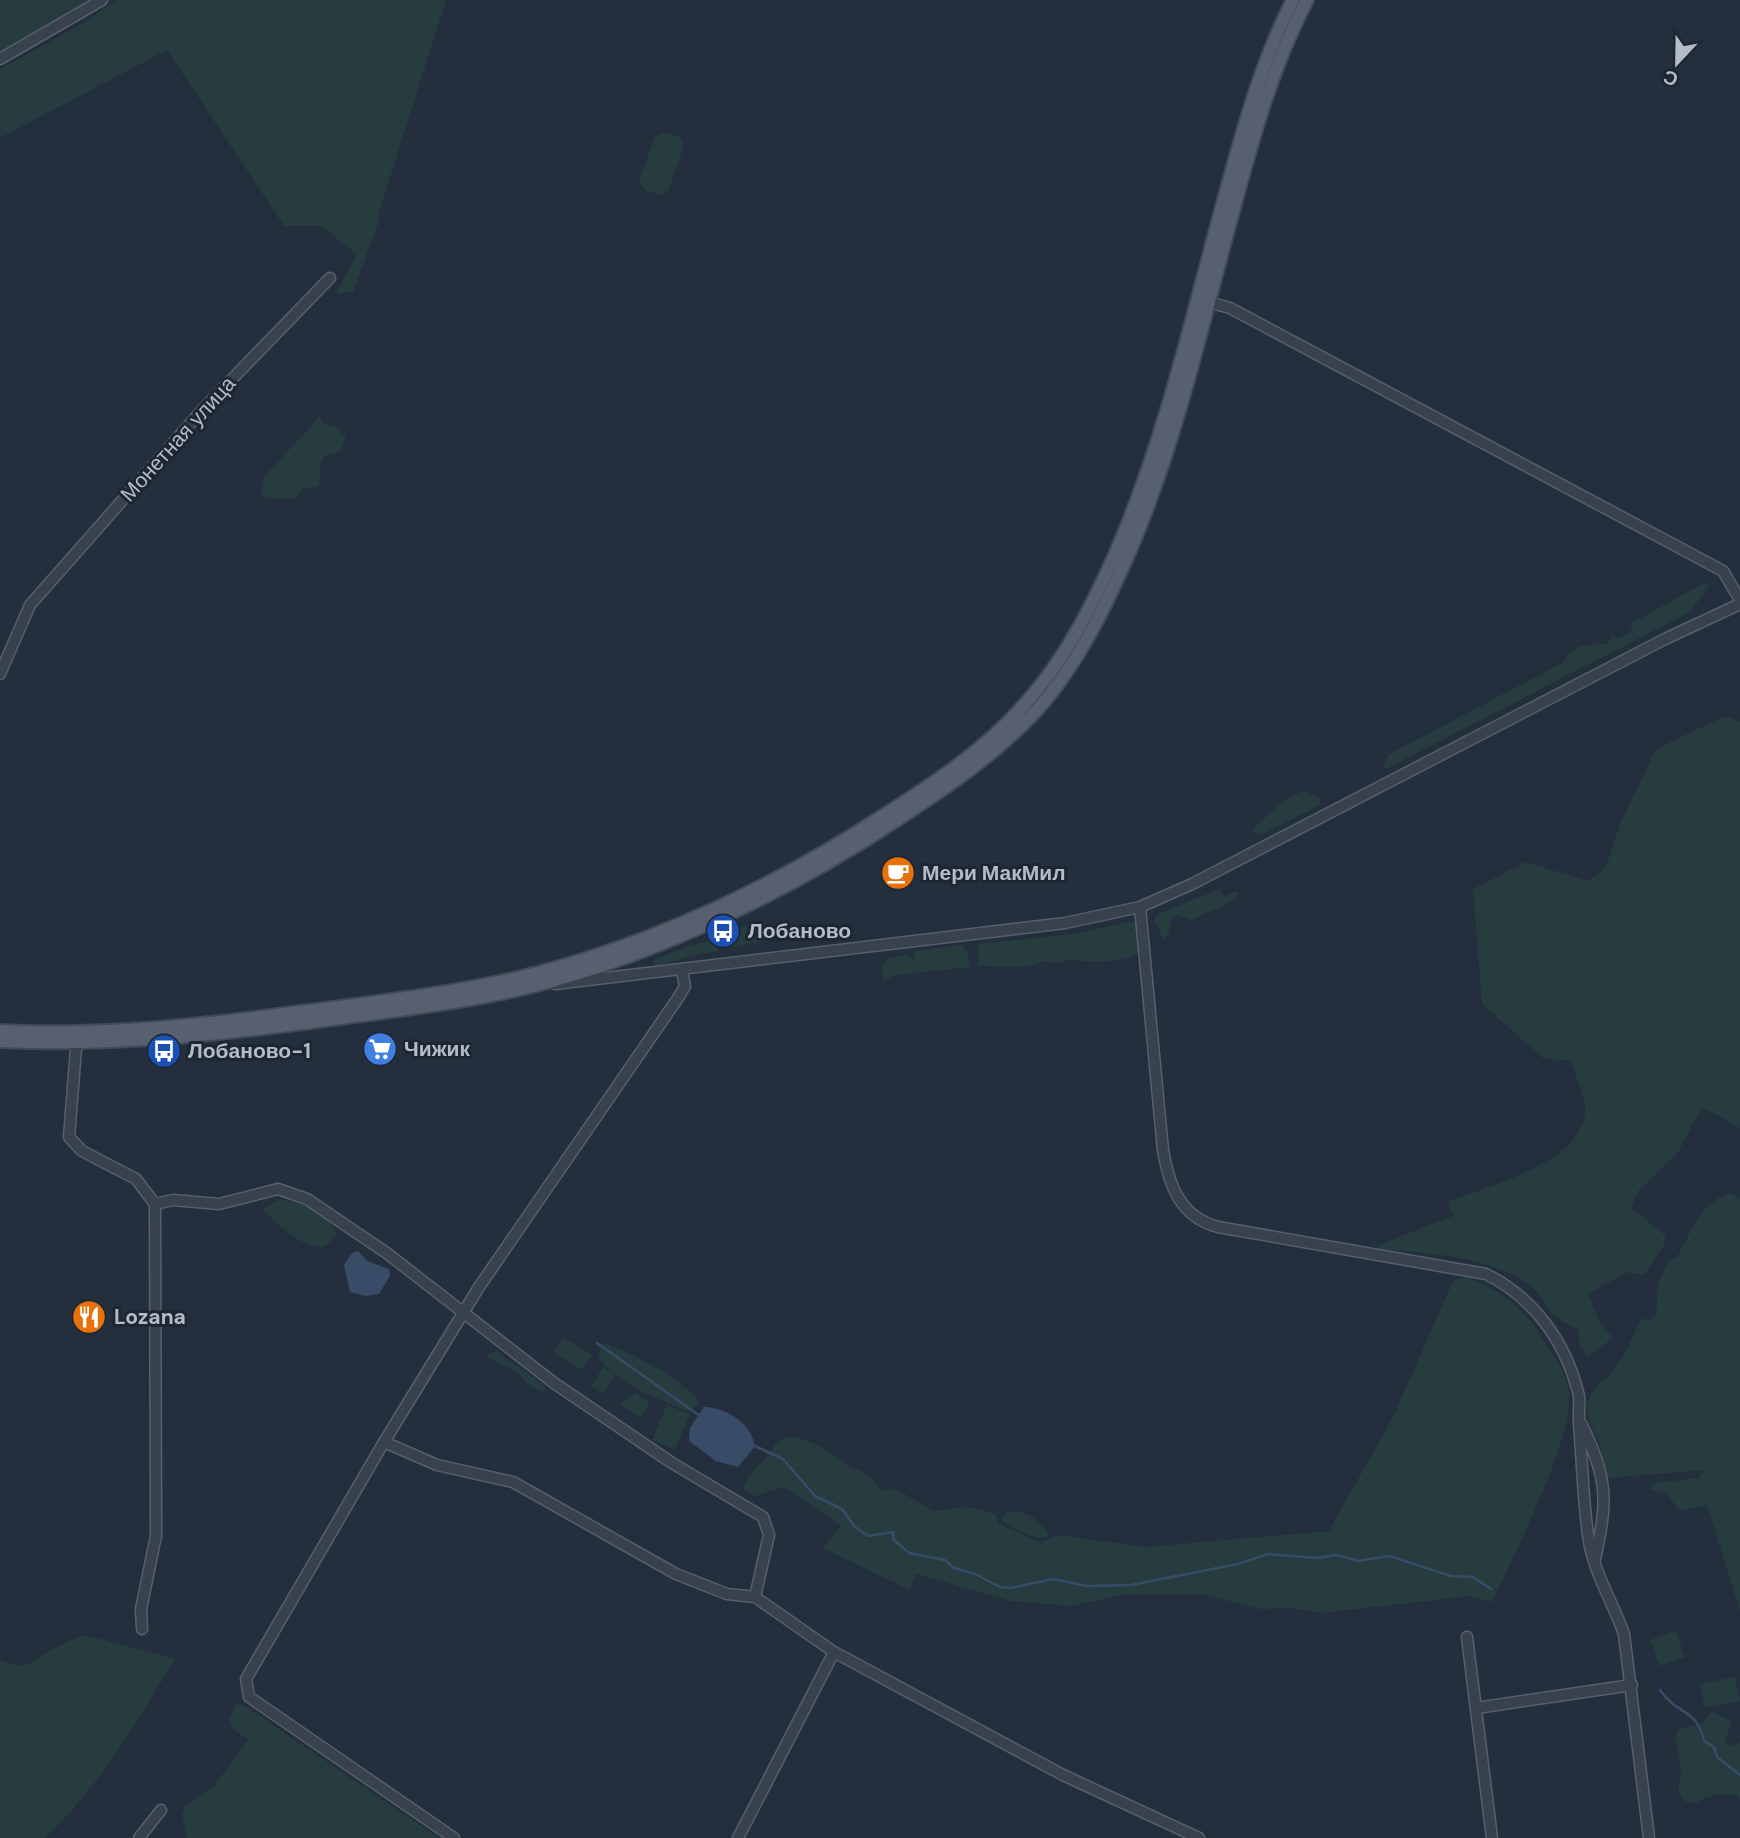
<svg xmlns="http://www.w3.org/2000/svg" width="1740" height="1838" viewBox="0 0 1740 1838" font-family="'DM Sans',sans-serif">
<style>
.green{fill:#263c3f}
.water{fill:#394c67}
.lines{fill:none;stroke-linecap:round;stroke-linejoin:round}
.stream{stroke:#394c67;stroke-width:2.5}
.minor-casing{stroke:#565f6c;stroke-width:13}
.major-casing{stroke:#414a57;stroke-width:16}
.minor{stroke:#38414e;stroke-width:10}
.major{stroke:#56606e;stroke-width:12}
.labels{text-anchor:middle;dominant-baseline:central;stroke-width:6;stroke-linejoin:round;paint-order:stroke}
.street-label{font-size:21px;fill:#b4bcc9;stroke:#1d2633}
.poi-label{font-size:21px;font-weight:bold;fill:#b4bcc9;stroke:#1d2633;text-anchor:start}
</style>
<rect width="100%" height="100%" fill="#242f3e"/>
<path class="green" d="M0,0H94L0,52Z
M117,0H446L379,212V221L353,292L336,293L357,254L321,226H284L167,50L0,138V69L82,24Z
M666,132L680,137L684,146L668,191L659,195L645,190L639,181L655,136Z
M320,416L323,424L336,427L346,437L341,451C337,453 333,453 329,454C315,458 323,478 318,487L303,488L294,499L266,498L261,493L264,477Z
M1706,582L1709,586L1690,612L1386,769L1383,768L1388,755L1564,662C1575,641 1587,646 1607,644L1613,635L1616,639L1633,631L1630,624Z
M1725,716L1740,722V1128L1702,1107L1677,1154L1638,1191L1631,1208L1666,1236L1664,1245L1644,1275L1628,1272L1588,1294L1600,1323L1613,1338L1587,1357L1579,1345V1330C1571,1326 1558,1321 1552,1313C1545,1304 1541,1295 1532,1287C1491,1256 1428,1253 1379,1249L1378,1245L1453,1216L1448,1202C1488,1185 1588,1162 1585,1107C1584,1093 1575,1075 1571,1061L1543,1058L1482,1004L1473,889L1525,862L1588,881L1606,867L1620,824L1656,749Z
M1305,791L1320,798V805L1263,834L1253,832L1254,827C1273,813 1281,797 1305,791Z
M1220,889L1224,897L1236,891L1239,893C1227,909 1208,910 1192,920L1177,915L1171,919L1169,934L1163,939L1154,918L1160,913Z
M1133,921C1142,930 1142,941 1139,953C1120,963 1088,963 1067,959L1061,964L1046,961L1025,967L978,966V944L1073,934Z
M758,923H765L770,936L763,941L734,947L730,941L736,928Z
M710,941L719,951L693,955L656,967L652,961L687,946Z
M962,945L968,952L970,967L894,975L883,982L881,966L890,957L906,955L913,960L915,951Z
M1731,1193L1740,1199V1611L1707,1505L1680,1511L1666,1493L1650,1489L1656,1483L1699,1478L1705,1470L1605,1478L1600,1446L1588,1418L1587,1403L1594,1388L1606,1379L1625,1354L1641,1318L1648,1321L1656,1315L1658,1284L1668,1261L1677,1258C1690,1233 1702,1200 1731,1193Z
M278,1200C300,1200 330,1214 337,1236L323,1247C299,1246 279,1226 263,1209Z
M1465,1277C1500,1289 1523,1307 1543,1339C1552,1353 1564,1369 1568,1386C1579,1431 1513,1556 1492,1602L1471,1596L1321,1613L1292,1608L1261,1609L1201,1594L1122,1595L1071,1606L1011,1601L916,1574L910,1590L823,1548L841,1526C832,1520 789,1489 786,1488C776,1487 764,1495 753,1496L743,1488C748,1475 756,1468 766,1458C771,1453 772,1446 779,1441C800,1428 831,1454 849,1465C862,1473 875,1475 881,1491L895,1488L933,1511C961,1508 968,1503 996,1515L999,1524L1041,1543L1057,1535L1145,1547L1329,1531L1393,1417L1453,1281Z
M563,1337L592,1355L582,1370L554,1352Z
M602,1343C628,1350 689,1382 700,1404L688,1411C657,1399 619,1384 598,1358Z
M496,1351L545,1386L546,1391C531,1392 527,1380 517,1373C508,1365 496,1363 486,1356Z
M603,1367L615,1375L603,1394L591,1386Z
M635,1393L650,1403L641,1418L620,1405Z
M667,1405L690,1414L675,1449L652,1440Z
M1007,1512C1029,1510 1038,1519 1050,1536C1035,1542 1012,1528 1000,1519Z
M1676,1631L1685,1657L1659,1666L1650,1640Z
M85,1635L175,1659C137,1722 99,1787 45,1838H0V1660C28,1671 27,1664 50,1651C61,1644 73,1639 85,1635Z
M1735,1677L1740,1701L1705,1708L1700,1684Z
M237,1703L251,1710L439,1838H187L182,1815L185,1805L214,1786L248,1740L232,1728L229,1719Z
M1712,1712L1731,1721L1725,1742L1734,1746L1740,1741V1800L1737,1795C1722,1793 1706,1795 1695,1804L1684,1801L1678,1791L1681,1770L1675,1737L1680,1728L1700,1725Z"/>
<path class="water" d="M358,1251L367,1261L389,1269L390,1276L379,1294L365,1296L350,1292L344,1265L352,1253Z
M704,1407C727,1408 751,1423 755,1446L738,1467L716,1461L689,1441L690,1428Z"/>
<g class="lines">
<path class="stream" d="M597,1343L700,1416
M755,1446L783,1459L815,1496L842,1509L855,1527L868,1536L893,1532L894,1540L909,1553L945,1560L954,1568L975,1574L1000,1587L1011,1588L1053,1579L1087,1586L1131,1585L1238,1564L1268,1554L1316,1558L1337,1555L1358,1561L1389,1556L1451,1576L1473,1577L1491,1589
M1660,1690C1679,1717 1696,1707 1704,1741L1714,1747L1717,1757L1740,1775"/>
<g class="minor-casing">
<path id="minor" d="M0,59L102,0
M1208,302L1230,308L1723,571L1740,600
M0,674L30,605L203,409L330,278
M1140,907L1163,1150C1169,1185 1180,1217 1218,1227L1486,1274C1533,1297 1565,1341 1578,1392C1581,1401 1578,1413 1579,1423C1582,1460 1583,1499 1588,1535C1593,1572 1612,1600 1624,1634L1649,1838
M555,984L1065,923L1140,907L1192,884L1665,639L1740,604
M77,1036L69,1137L82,1151L136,1179L155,1204
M1582,1425C1608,1480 1608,1500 1595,1559
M384,1442L437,1465L513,1482L676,1574L727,1594L755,1597
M142,1629L141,1609L156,1536L155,1204L173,1200L219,1204L278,1189L307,1199L388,1254L554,1383L672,1463L763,1517L769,1535L755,1597L834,1652L1063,1775L1199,1838
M1467,1637L1492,1838
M1476,1708L1632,1685
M139,1838L161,1810
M454,1838L249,1697L246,1679L384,1442L479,1287L678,998L685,986L682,971
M738,1838L834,1652"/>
</g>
<g class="major-casing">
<path id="major" d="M0,1031C104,1036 205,1025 308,1011C385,1001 463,992 538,973C661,940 780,883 886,814C936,782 986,749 1025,704C1066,659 1096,599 1120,543C1166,434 1192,317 1223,203C1242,134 1260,64 1293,0
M0,1041C105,1046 207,1036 311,1022C373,1013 436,1007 498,994C633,966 780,897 895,821C944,789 995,755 1036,711C1077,666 1107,604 1131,548C1178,438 1203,319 1235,204C1254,134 1273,65 1307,0"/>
</g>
<use href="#minor" class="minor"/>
<use href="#major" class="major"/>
</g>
<defs>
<g id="cafe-disc" transform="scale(1.75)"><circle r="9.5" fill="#e8710a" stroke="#1d2633"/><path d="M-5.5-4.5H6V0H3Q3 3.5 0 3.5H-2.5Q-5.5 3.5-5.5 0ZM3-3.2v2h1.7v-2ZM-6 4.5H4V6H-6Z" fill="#fff"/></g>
<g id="bus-disc" transform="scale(1.75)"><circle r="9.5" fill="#1a4fb4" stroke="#1d2633"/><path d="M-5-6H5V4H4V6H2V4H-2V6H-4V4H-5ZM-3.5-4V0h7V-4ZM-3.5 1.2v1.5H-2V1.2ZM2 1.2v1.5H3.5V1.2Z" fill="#fff"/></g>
<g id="supermarket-disc" transform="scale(1.75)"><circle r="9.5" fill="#3f7fe0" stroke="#1d2633"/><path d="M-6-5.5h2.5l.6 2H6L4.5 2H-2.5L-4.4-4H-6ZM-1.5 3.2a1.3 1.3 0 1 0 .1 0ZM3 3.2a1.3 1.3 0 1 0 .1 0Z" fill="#fff"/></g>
<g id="restaurant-disc" transform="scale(1.75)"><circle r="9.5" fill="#e8710a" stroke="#1d2633"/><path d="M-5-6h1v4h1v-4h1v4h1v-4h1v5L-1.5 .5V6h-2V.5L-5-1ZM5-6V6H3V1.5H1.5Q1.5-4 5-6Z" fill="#fff"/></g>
</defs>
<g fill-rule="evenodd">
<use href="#cafe-disc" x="898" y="873"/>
<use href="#bus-disc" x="723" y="931"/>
<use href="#supermarket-disc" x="380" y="1049"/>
<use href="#bus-disc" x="164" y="1051"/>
<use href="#restaurant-disc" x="89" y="1317"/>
</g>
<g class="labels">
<g class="street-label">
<text transform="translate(178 439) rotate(-48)">Монетная улица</text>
</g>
<g class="poi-label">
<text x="922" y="873">Мери МакМил</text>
<text x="748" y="931">Лобаново</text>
<text x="404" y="1049">Чижик</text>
<text x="188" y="1051">Лобаново-1</text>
<text x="114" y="1317">Lozana</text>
</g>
</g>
<g transform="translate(1677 63) rotate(202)" stroke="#1d2633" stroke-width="5" paint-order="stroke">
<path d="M0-5L12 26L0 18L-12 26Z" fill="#b4bcc9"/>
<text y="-10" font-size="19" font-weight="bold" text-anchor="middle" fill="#b4bcc9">С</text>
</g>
</svg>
